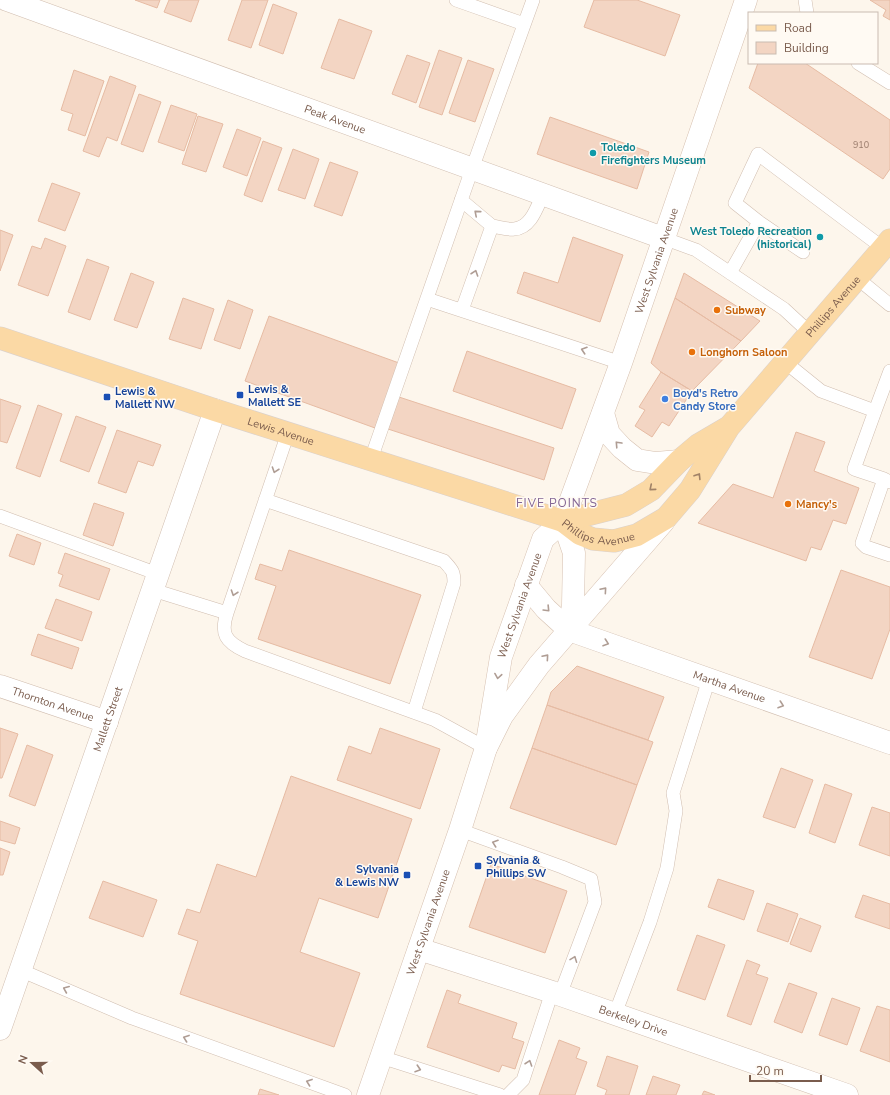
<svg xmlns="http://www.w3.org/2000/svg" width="890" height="1095" viewBox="0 0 890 1095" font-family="'Nunito Sans',sans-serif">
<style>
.building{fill:#f3d5c3;stroke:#e6bba3}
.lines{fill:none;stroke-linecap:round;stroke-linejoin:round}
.lane-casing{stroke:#d1beb0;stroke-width:14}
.street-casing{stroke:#d1beb0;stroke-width:23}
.secondary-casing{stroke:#d6c0b0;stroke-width:23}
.primary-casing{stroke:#dad1cd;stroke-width:23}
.lane{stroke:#fff;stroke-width:13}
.street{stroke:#fff;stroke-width:22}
.secondary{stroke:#fff;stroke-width:22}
.primary{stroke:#fbd9a5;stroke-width:22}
.oneway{stroke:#af9d94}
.oneway2{stroke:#a18267}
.culture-dot{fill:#0f9aa8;stroke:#fffaf3;stroke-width:1.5}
.food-dot{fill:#e8710a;stroke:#fffaf3;stroke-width:1.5}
.transit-dot{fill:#1a4fb4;stroke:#fffaf3;stroke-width:1.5}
.shop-dot{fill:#3f7fe0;stroke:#fffaf3;stroke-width:1.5}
.labels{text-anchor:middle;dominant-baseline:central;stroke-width:3;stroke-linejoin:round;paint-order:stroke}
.number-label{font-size:9px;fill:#987a6a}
.street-label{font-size:11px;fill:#7a5c4d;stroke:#fffaf3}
.culture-label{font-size:11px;font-weight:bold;fill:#0d838f;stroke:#fffaf3;text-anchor:start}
.food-label{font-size:11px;font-weight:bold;fill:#c56008;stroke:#fffaf3;text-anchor:start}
.transit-label{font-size:11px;font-weight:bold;fill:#164399;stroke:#fffaf3;text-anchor:start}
.shop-label{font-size:11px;font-weight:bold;fill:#366cbe;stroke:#fffaf3;text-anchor:start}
.neighbourhood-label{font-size:12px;letter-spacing:1px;fill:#846695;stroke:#fffaf3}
</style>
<rect width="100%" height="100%" fill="#fdf6ec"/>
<path class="building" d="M135,0H160L157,8Z
M169,0H199L191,22L164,12Z
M242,0H268L251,48L228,40Z
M594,0H637L680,15L665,56L584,27Z
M870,0H890V20L883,16L886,10Z
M273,4L297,13L283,54L259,45Z
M339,19L372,31L354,79L321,68Z
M439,50L462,58L442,115L419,107Z
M407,55L430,63L416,103L392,94Z
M468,60L494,69L475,122L449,113Z
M758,63H805L890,120V169L883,179L749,88Z
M74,70L104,81L85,136L68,130L73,114L61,110Z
M110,76L136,86L117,141L107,137L99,157L83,151Z
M139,94L161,102L143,152L121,144Z
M171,105L197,114L184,151L158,142Z
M198,116L223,124L206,172L182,164Z
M550,117L649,152L637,189L537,154Z
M237,129L261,138L247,176L223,167Z
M263,141L282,148L262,202L244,195Z
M293,149L319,159L305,199L278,190Z
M330,162L358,172L342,216L314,206Z
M52,183L80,193L65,231L38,221Z
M0,230L13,235L0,271Z
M573,237L623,255L600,322L517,293L524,272L558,283Z
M45,238L66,246L48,296L18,285L32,246L41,249Z
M87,259L109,267L90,320L68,312Z
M131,273L154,282L137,328L114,320Z
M684,273L760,321L741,341L675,298Z
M183,298L214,309L201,349L169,339Z
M675,298L741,341L692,391L661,372L651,363Z
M228,300L253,310L240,349L214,340Z
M269,316L399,363L375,428L245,381Z
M467,351L576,389L562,429L453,391Z
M661,372L692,391L669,426L662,422L652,437L635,426L645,410L639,407Z
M399,397L554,448L544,480L388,429Z
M0,399L21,406L7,443L0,441Z
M38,405L62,414L40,477L16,468Z
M76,416L106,427L89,472L60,461Z
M117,430L161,445L153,466L138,461L126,493L98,483Z
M796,432L825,442L814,471L859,488L846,524L833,520L821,550L811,547L806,561L698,523L733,484L773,498Z
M94,503L124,513L113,546L83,535Z
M17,534L41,543L34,565L9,556Z
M289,550L421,595L390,684L258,639L276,586L255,579L260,564L282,571Z
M65,553L110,569L99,600L59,586L63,575L58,573Z
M841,570L890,587V629L872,679L809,657Z
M56,599L92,612L82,641L45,628Z
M38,634L79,648L72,669L31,655Z
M577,666L664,697L648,740L547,705L551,692Z
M547,705L653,742L637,785L532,748Z
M0,728L18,734L2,778H0Z
M380,728L440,749L420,809L337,780L349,746L371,754Z
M27,745L53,755L35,806L9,796Z
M532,748L637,785L616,845L510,808Z
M781,768L813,780L795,828L763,817Z
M291,776L412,819L378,918L319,898L300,952L360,973L334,1047L180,994L198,941L178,934L187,909L200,913L217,864L256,877Z
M825,784L852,794L835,843L809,833Z
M872,807L890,813V856L859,845Z
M0,821L20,828L15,844L0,840Z
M0,848L10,852L3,875H0Z
M491,864L567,891L545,953L469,927Z
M718,879L754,891L744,920L708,907Z
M103,881L157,900L143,937L89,918Z
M863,895L890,904V929L855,917Z
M767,903L798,914L788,942L757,931Z
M800,918L821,926L811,952L790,944Z
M697,935L725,945L705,1000L677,990Z
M747,960L760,965L756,974L768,978L751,1025L727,1016Z
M789,983L817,993L802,1033L774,1022Z
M447,990L461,995L458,1003L517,1023L512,1038L524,1042L515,1069L502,1065L499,1072L427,1047Z
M832,998L860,1008L847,1045L819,1035Z
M877,1006L890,1010V1062L860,1051Z
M559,1040L580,1048L576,1058L587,1062L575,1095H539Z
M607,1056L638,1066L629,1095H605L607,1090L597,1086Z
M653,1076L680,1085L676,1095H646Z
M260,1089L279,1095H258Z
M704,1091L715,1095H702Z"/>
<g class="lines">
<g class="lane-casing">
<path id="lane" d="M456,0L524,24
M805,0L807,13
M858,63L890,83
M461,200L492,226
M663,238L696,250L784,309L810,333
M803,252L759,222L735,203L758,154L883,248
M730,273L759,222
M857,278L890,305
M427,299L621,363
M462,310L492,226C499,227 507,230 514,229C531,228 537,207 543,194
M785,362L821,391L875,411L890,371
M875,411L854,469L884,479
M288,433L227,613C220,634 226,642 245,651L435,720L486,748
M371,459L472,169L533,0
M890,482L884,479L862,543L866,547L890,555
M265,500L444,561C452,570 454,571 454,583L414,712
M0,516L158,574
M153,590L227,613
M460,830L562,867L591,879L595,902L560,995
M20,970L132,1018L345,1095
M615,1014L650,922L667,868L676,811L673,793L709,679
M381,1057L500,1095
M508,1095L523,1080L552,992"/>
</g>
<g class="street-casing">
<g id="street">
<path id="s1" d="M7,0L663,238"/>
<path id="s2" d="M569,630L890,743"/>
<path id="s3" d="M0,686L107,722"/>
<path id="s4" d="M419,949L552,992L847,1095"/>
<path id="s5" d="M0,1029L215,410"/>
</g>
</g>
<g class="secondary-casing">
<g id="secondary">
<path d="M603,413L609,434L622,448L637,460L656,463L679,461"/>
<path d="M563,521L574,553L573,605L569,630"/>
<path d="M526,585L546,609L569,630"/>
<path id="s6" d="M486,748L501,657L543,539L563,521L621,363L746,0"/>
<path id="s7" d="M368,1095L460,830L486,748L502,716L539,665L664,521"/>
</g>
</g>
<g class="primary-casing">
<g id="primary">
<path id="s8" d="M0,338L215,410L563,521L580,534L593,539L614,541L637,535L666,518L690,490L729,427L890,240"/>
<path d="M563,521L626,505L651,490L679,461L698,445L727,428"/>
</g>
</g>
<use href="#lane" class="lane"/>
<use href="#street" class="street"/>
<use href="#secondary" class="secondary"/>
<use href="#primary" class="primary"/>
</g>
<defs><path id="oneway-chevron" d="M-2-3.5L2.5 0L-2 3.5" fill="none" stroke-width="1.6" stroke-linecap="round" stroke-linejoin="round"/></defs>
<g class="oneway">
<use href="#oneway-chevron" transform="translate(477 213) rotate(-139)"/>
<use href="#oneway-chevron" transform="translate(475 273) rotate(-71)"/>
<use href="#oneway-chevron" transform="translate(584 350) rotate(-162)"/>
<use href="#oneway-chevron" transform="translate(618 444) rotate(-133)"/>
<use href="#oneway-chevron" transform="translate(275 470) rotate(109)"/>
<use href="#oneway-chevron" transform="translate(604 590) rotate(-49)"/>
<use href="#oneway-chevron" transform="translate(234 593) rotate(109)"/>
<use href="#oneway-chevron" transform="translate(547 609) rotate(46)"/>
<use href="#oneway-chevron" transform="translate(606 643) rotate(19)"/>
<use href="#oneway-chevron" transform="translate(546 657) rotate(-49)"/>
<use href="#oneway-chevron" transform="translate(498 676) rotate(99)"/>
<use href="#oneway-chevron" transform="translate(781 705) rotate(19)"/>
<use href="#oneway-chevron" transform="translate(495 843) rotate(-161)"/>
<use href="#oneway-chevron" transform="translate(574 959) rotate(-69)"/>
<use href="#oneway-chevron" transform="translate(66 989) rotate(-157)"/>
<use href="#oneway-chevron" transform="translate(186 1038) rotate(-160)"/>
<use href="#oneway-chevron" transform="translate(529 1063) rotate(-71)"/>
<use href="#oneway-chevron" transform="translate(418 1069) rotate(18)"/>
<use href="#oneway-chevron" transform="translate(309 1082) rotate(-160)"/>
</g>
<g class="oneway2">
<use href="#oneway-chevron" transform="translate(698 476) rotate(-58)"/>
<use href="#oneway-chevron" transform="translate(652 488) rotate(140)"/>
</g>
<g class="culture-dot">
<circle cx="593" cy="153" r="4"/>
<circle cx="820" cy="237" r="4"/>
</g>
<g class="food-dot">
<circle cx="717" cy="310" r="4"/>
<circle cx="692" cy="352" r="4"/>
<circle cx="788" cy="504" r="4"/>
</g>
<g class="transit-dot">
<rect x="236" y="391" width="8" height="8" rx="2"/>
<rect x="103" y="393" width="8" height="8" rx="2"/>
<rect x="474" y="862" width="8" height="8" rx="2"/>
<rect x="403" y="871" width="8" height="8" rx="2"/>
</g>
<circle class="shop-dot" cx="665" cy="399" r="4"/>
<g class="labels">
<g class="number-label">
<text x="861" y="145">910</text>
</g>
<g class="street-label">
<text stroke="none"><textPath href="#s1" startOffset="349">Peak Avenue</textPath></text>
<text stroke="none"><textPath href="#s6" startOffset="521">West Sylvania Avenue</textPath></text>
<text stroke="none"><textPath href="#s8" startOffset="976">Phillips Avenue</textPath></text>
<text stroke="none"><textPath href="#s8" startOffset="296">Lewis Avenue</textPath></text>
<text stroke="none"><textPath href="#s8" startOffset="631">Phillips Avenue</textPath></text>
<text stroke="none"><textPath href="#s6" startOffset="147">West Sylvania Avenue</textPath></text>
<text stroke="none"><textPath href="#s2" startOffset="170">Martha Avenue</textPath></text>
<text stroke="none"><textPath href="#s3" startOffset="56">Thornton Avenue</textPath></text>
<text stroke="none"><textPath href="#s5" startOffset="328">Mallett Street</textPath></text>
<text stroke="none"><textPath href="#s7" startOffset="183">West Sylvania Avenue</textPath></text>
<text stroke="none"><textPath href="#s4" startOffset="226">Berkeley Drive</textPath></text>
</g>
<g class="culture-label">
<text x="601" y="147">Toledo<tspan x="601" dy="13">Firefighters Museum</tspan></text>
<text x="812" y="231" text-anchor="end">West Toledo Recreation<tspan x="812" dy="13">(historical)</tspan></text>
</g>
<g class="food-label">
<text x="725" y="310">Subway</text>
<text x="700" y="352">Longhorn Saloon</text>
<text x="796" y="504">Mancy's</text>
</g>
<g class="transit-label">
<text x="248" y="389">Lewis &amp;<tspan x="248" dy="13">Mallett SE</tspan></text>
<text x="115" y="391">Lewis &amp;<tspan x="115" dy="13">Mallett NW</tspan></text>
<text x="486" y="860">Sylvania &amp;<tspan x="486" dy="13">Phillips SW</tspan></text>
<text x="399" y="869" text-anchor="end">Sylvania<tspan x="399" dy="13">&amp; Lewis NW</tspan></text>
</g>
<g class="shop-label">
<text x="673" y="393">Boyd's Retro<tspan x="673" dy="13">Candy Store</tspan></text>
</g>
<g class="neighbourhood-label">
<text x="557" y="503">FIVE POINTS</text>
</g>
</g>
<rect x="748" y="12" width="130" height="52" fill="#fffaf3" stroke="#cabbb1"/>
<rect x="756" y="25" width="20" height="6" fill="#fbd9a5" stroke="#cabbb1"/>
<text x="784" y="32" font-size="12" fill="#7a5c4d">Road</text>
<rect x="756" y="42" width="20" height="12" fill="#f3d5c3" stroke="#cabbb1"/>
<text x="784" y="52" font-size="12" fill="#7a5c4d">Building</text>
<g transform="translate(32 1063) rotate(291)" stroke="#fffaf3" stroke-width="3" paint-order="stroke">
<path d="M0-3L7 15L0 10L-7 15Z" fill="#7a5c4d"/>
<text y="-6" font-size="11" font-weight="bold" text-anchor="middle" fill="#7a5c4d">N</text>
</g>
<path d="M750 1075v6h71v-6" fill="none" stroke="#7a5c4d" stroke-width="2"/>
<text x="756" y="1075" font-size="12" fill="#7a5c4d" stroke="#fffaf3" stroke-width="3" paint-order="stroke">20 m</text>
</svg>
